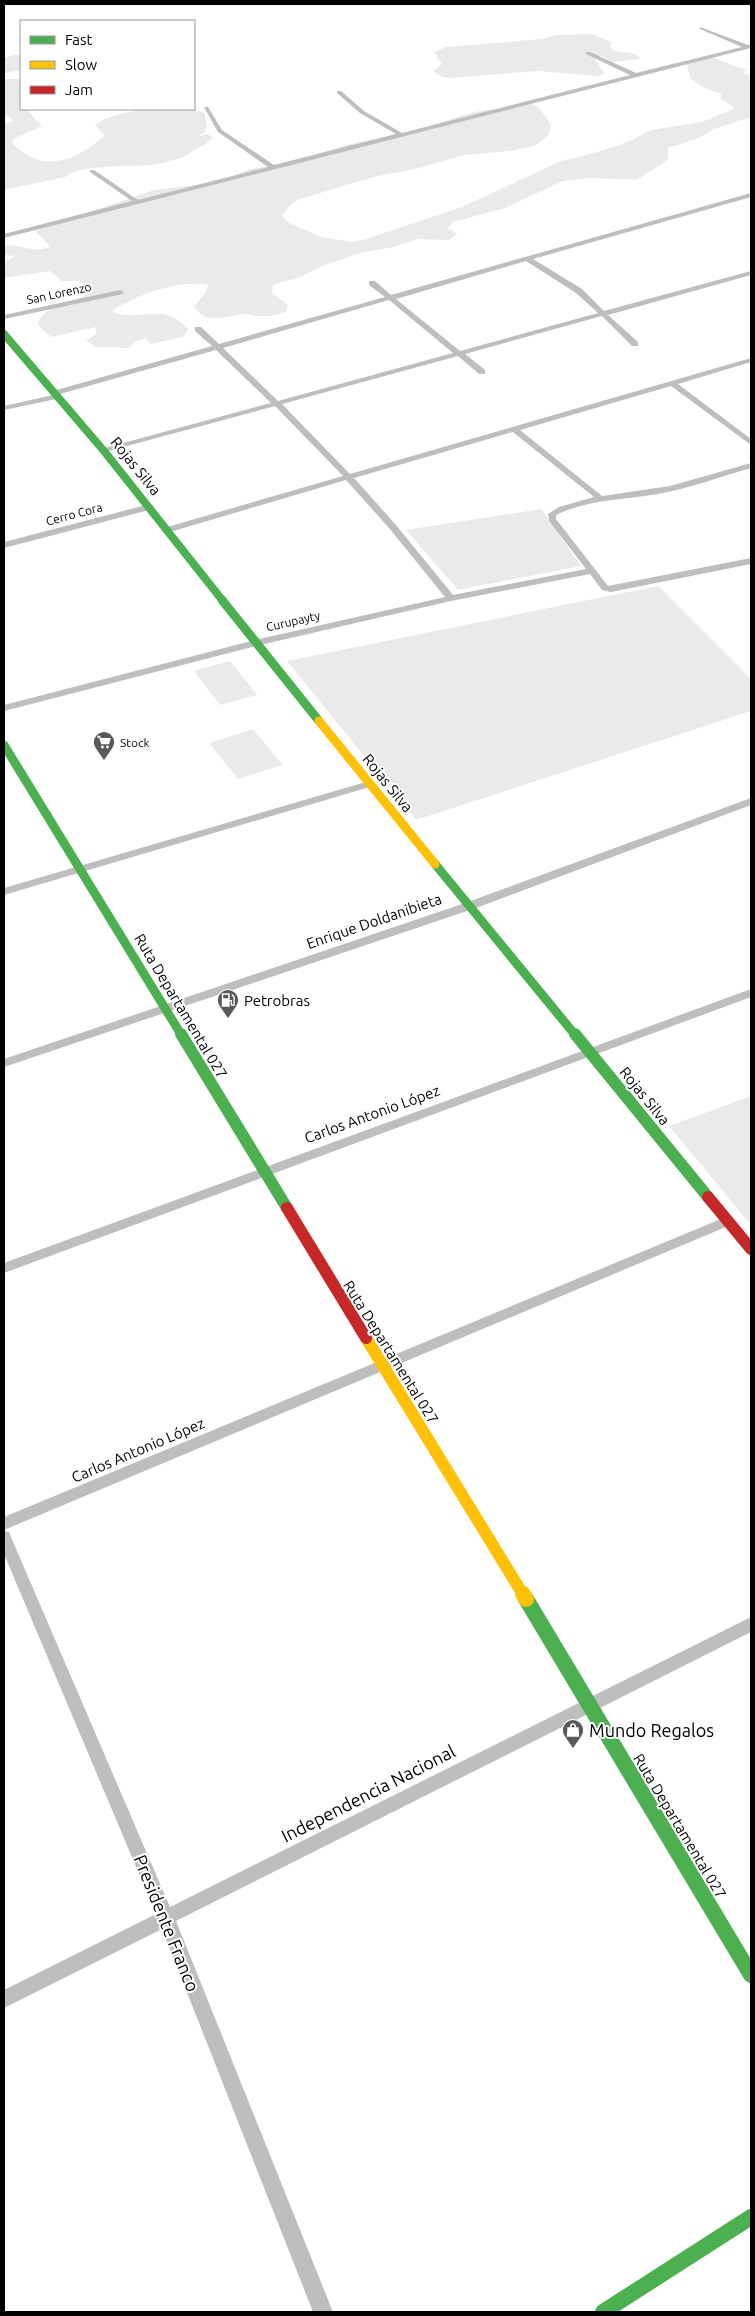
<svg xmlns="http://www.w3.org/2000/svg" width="755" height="2316" viewBox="0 0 755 2316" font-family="Ubuntu,sans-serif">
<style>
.green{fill:#eaeaea}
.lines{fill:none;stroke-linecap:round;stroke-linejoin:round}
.street{fill:#bebebe;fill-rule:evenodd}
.fast-far3{stroke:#4caf50;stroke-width:8}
.fast-far2{stroke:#4caf50;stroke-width:9}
.fast-far1{stroke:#4caf50;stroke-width:12}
.fast{stroke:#4caf50;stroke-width:16}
.slow-far2{stroke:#ffc107;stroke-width:9}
.slow-far1{stroke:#ffc107;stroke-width:12}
.slow{stroke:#ffc107;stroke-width:16}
.jam{stroke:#c62828;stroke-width:12}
.labels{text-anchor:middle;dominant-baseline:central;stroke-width:4;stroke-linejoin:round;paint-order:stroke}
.far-street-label{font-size:12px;fill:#000;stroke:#fff}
.far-poi-label{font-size:12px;fill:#000;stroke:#fff;text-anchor:start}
.street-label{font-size:15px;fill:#000;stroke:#fff}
.poi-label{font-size:15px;fill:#000;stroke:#fff;text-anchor:start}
.near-poi-label{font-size:18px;fill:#000;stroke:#fff;text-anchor:start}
.near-street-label{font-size:18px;fill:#000;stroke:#fff}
</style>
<rect width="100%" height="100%" fill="#fff"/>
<path class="green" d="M593,34L612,43L609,47C617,55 631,50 640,57L638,59L613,62L602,56L594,57L604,74L599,76L537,71L449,78L442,77L433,71L442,64L434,52L446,47L542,39L556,35Z
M14,55H21V70L4,73V58Z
M701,57C720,57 730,67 747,69L744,73L751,77V117L714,129L699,138L668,148V160L637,180L591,178L563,181L505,208L453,222L448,228L457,234L449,240L418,239L393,247L360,253L322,266L300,277L273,285L272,293L288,305L286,312C277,315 268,317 259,316C253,316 248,313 243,314C225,316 206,326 194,306L206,292L208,285C181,279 135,295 112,311C130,322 153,308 173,317C178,320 184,325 188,329L183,337L151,344L145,338L134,342L129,348L96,347L86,341L96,334V327L52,337L43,331L38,324C43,305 71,304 86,295L83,292L90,285L78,281H61L50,271L4,278V262L16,256L4,255V245C24,245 30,253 51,247L35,231L154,190L221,182L249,169L291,163L345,145L409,132L474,112L532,104L540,109L551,125L548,136L534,146L510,151L464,155L415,169L373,177L300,199L291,204L282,216L289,223L321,237L352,242L366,239L462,207L561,161L598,152L628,142L651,130L702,122L735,108L721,99V94L702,87L690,78L687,64Z
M4,79H21V109H32L28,111L42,126L13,139V144C19,149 26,155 33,158C58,169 87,152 105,135L95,125C118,108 177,104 205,113L207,128L204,133L196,137L208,134L213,138L206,143L207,144C197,147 192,153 183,157C175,160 165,163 156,164C133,168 80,163 65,177L4,190V124L13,121L9,117L4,115Z
M541,509L581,566L458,590L406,530Z
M658,586L751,679V711L416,820L287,661Z
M230,661L257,695L220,705L194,671Z
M253,729L283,765L238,779L209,743Z
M751,1096V1225L669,1126Z"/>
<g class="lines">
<path class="street" d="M700,27L748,45L751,44V48L4,238V234L132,201L90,172V170H94L138,200L268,167L218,132L204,107H208L222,130L274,165L396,134L360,113L337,93V91H341L364,111L402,133L630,75L586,54V52H590L636,73L742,47L700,29Z
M751,193V197L533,259L582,289L604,311L751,271V275L608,315L638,342V346H632L602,316L465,354L485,370V374H479L458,356L282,404L350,474L751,358V362L678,384L751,439V445L671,386L520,430L602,496L670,486L751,463V468C720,477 690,488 658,494C624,500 588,499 556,515V519L608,586L751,558V564L611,592L602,590L590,574L451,601L256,646L4,711V705L255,640L445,597L389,528L346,480L170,532H164V528L343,476L275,406L101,453V449L271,403L216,350L60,394L61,398L4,410V406L53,395V391L212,346L195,331V327H201L219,344L385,297L369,285V281H375L391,295ZM526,261L576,293L598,313L460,351L396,299ZM389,300L453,353L278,401L223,348ZM513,432L594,497L559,507L548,514L549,521L586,569L453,595L396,525L354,478Z
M120,290L124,292L123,294L4,319V315Z
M150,504L153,505V509L4,548V542Z
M369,781L373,782V786L4,895V888Z
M751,798V805L473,909L4,1067V1059L465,903Z
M751,989V997L4,1273V1263Z
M728,1216L733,1218L734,1221L733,1224L4,1530V1517Z
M4,1531L9,1532L11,1537L170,1907L751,1617V1632L176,1921L333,2312H313L162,1929L4,2008V1990L156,1914L4,1554Z"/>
<path class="fast-far3" d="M4,334L104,451L223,601"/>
<path class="fast-far2" d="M222,600L319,721
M4,745L182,1036
M435,864L576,1036"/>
<path class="fast-far1" d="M181,1034L287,1208
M575,1034L708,1197"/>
<path class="fast" d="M526,1599L751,1975
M603,2312L751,2217"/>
<path class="slow-far2" d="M319,721L435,864"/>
<path class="slow-far1" d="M366,1338L524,1596"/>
<path class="slow" d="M523,1594L526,1599"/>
<path class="jam" d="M708,1197L751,1249
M287,1208L366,1338"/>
</g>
<defs>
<g id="supermarket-pin" transform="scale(1.125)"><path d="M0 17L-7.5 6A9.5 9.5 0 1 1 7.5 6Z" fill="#595959" stroke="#fff"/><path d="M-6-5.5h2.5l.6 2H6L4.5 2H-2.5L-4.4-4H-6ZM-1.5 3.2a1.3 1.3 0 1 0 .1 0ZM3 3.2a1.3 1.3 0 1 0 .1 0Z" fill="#fff"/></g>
<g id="fuel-pin" transform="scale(1.125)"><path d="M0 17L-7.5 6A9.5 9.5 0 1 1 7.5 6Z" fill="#595959" stroke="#fff"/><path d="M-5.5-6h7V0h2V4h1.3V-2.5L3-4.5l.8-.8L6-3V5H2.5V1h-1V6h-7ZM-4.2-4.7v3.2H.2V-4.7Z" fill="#fff"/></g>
<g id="shop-pin" transform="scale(1.125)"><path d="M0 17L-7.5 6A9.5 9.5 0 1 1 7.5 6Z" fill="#595959" stroke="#fff"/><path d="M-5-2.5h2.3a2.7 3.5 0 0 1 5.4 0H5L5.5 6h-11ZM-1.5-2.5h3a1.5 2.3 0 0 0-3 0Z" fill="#fff"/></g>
</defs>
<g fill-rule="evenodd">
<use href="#supermarket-pin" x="104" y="742"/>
<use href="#fuel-pin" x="228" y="1000"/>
<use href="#shop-pin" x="573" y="1730"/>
</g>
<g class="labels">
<g class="far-street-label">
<text transform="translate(59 293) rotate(-12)">San Lorenzo</text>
<text transform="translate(74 514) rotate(-15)">Cerro Cora</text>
<text transform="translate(293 621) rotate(-13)">Curupayty</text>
</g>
<g class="far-poi-label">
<text x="120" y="742">Stock</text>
</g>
<g class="street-label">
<text transform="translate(136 466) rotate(51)">Rojas Silva</text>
<text transform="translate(388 783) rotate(51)">Rojas Silva</text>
<text transform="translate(374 921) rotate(-19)">Enrique Doldanibieta</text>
<text transform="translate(181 1006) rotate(59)">Ruta Departamental 027</text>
<text transform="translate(645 1096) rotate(51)">Rojas Silva</text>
<text transform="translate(372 1114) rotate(-20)">Carlos Antonio López</text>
<text transform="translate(391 1352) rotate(58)">Ruta Departamental 027</text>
<text transform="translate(138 1450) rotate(-23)">Carlos Antonio López</text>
<text transform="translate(680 1826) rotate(59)">Ruta Departamental 027</text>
</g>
<g class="poi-label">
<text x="244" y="1000">Petrobras</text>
</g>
<g class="near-poi-label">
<text x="589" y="1730">Mundo Regalos</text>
</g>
<g class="near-street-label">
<text transform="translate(368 1793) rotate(-27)">Independencia Nacional</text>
<text transform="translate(167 1923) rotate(68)">Presidente Franco</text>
</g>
</g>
<rect width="755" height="2316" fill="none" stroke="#000000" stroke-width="10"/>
<rect x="20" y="20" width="175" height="90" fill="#ffffff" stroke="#999999"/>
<rect x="30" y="36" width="25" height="8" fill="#4caf50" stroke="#999999"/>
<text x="65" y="45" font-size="15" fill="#000000">Fast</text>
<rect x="30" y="61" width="25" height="8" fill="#ffc107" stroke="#999999"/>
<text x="65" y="70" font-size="15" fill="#000000">Slow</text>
<rect x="30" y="86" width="25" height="8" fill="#c62828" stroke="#999999"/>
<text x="65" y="95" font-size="15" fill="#000000">Jam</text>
</svg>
